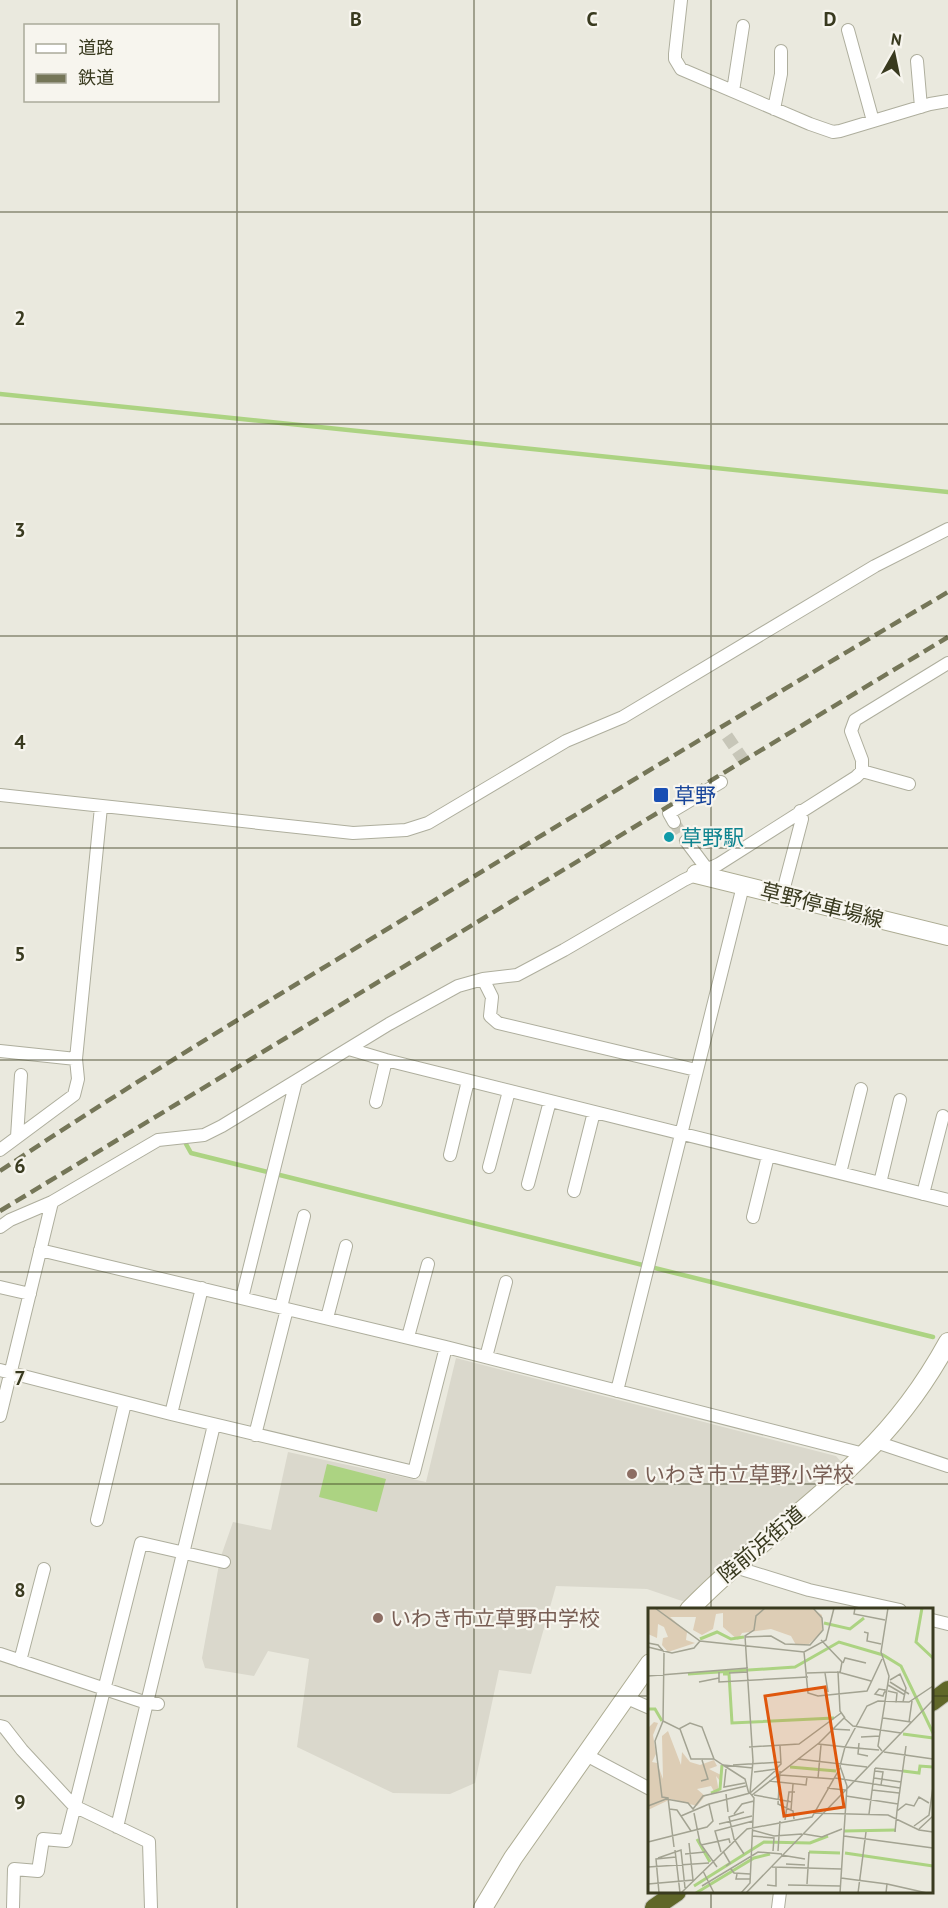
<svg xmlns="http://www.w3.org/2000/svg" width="948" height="1908" viewBox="0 0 948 1908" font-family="'PT Sans','Noto Sans JP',sans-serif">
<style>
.built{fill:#dad8cc}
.water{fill:#acd382}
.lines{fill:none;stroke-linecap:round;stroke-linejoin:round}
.stream{stroke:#acd382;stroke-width:4.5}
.street-tunnel{stroke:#c7c6b8;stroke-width:12;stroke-dasharray:12 6;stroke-linecap:butt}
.street-casing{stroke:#aeae9d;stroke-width:14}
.secondary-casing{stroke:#adac93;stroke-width:20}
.highway-casing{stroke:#c4c4bc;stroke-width:20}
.street{stroke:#fff;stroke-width:12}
.secondary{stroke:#fff;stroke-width:18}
.highway{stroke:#606729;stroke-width:18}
.rail{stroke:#757658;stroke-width:4.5;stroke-dasharray:12 6;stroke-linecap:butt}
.grid{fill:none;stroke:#393a1f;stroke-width:1.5;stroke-opacity:0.55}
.transit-dot{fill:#1a4fb4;stroke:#f7f5ee;stroke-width:2}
.culture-dot{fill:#0f9aa8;stroke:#f7f5ee;stroke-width:2}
.education-dot{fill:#8d6e63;stroke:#f7f5ee;stroke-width:2}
.labels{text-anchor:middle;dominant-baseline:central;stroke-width:4.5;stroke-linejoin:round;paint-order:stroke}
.transit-label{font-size:21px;fill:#164399;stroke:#f7f5ee;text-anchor:start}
.culture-label{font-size:21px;fill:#0d838f;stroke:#f7f5ee;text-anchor:start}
.street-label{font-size:21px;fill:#393a1f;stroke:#f7f5ee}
.education-label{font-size:21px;fill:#785e54;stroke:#f7f5ee;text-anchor:start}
.inset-river{fill:none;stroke:#acd382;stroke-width:3}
.inset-road{fill:none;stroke:#a3a392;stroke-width:1.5}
.view{fill:#df570d;fill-opacity:0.15;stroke:#df570d;stroke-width:3}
.inset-edge{fill:none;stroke:#393a1f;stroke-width:3}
.grid-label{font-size:20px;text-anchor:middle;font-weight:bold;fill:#393a1f;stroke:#f7f5ee;stroke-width:4.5;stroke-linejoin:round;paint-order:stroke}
</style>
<rect width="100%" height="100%" fill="#eae9de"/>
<path class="built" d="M456,1358L836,1456L844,1465L685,1602L647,1589L556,1586L531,1674L499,1670L475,1783L450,1794L393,1793L297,1747L309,1659L268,1651L254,1676L205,1668L202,1658L220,1559L233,1522L271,1530L288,1452L426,1482Z"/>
<path class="water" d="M327,1464L386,1479L377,1512L319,1497Z"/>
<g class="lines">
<path class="stream" d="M0,394L948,492
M186,1144L191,1153L933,1337"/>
<path class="street-tunnel" d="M727,736L747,765
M674,822L686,841"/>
<g class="street-casing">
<path id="street" d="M681,0L675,54V59L681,69L810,124L833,132L840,131L930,104L948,101
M848,30L873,121
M917,61L921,107
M733,91L743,26
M774,109L781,74V51
M862,771L909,784
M0,795L353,833L406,830L428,823L566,741L623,717L875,566L948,529
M674,822L669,813L721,782
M686,841L707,869
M782,895L802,819L800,811
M483,979L492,997L490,1016L498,1023L696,1070
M349,1049L386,1060L948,1200
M0,1051L76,1059
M376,1102L386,1060
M17,1137L21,1075
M0,1150L74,1095L78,1079L76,1059L101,807
M450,1155L468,1081
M489,1167L509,1091
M840,1173L861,1089
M880,1183L900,1100
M528,1184L550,1101
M574,1191L594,1112
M923,1194L943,1116
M753,1217L768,1156
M0,1227L10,1220L52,1202L158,1140L204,1135L222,1126L389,1024L458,986L483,979L517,975L564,950L684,880L719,864L856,777L862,771V760L851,731L855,720L948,663
M40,1250L446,1347L864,1454
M0,1287L30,1294
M242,1298L296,1081
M281,1307L304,1216
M327,1318L346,1246
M408,1337L428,1264
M486,1357L506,1282
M0,1370L171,1414L414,1472L446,1347
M617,1391L743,886
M171,1414L202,1288
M0,1416L52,1202
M255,1435L287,1309
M876,1442L948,1466
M97,1520L125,1403
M735,1567L809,1590L900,1610
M932,1620L948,1624
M0,1654L147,1703L158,1704
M20,1661L44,1569
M627,1698L650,1708
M0,1726L4,1727L22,1750L74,1806L149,1842L151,1908
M586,1755L650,1789
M117,1827L214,1425
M13,1908L14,1869L38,1871L43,1839L66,1841L141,1543L224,1562
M778,1908L780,1892"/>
</g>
<g class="secondary-casing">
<path id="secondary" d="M696,874L948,936
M689,1610C743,1554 808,1510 863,1455C897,1422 925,1384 948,1342
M483,1908L513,1858L650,1663"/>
</g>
<g class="highway-casing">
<path id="highway" d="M932,1702L948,1690
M654,1908L677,1892"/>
</g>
<use href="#street" class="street"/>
<use href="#secondary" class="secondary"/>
<use href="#highway" class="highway"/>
<path class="rail" d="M0,1171C136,1080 277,996 417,911C593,804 770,697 948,592
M0,1211L948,637"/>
</g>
<path class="grid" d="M237,0V1908M474,0V1908M711,0V1610M0,212H948M0,424H948M0,636H948M0,848H948M0,1060H948M0,1272H948M0,1484H948M0,1696H650M932,1696H948M711,1892V1908"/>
<rect class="transit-dot" x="653" y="787" width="16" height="16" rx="3"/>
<circle class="culture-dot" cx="669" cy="837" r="6"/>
<g class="education-dot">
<circle cx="632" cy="1474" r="6"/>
<circle cx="378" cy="1618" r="6"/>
</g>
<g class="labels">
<g class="transit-label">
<text x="674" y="795">草野</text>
</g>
<g class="culture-label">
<text x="681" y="837">草野駅</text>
</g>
<g class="street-label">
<text transform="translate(822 905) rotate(14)">草野停車場線</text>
<text transform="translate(761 1544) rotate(-40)">陸前浜街道</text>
</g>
<g class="education-label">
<text x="644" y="1474">いわき市立草野小学校</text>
<text x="390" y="1618">いわき市立草野中学校</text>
</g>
</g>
<g transform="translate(648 1608)">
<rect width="285" height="285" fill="#eae9de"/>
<path d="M0,0H164L174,7V24L161,36L148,37L143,28L123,21L94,25L90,32L75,19V5L68,6L65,21L54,27L45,22L48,9H22L39,24L38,32L47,35L20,44L14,37L15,30L20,29L16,19L10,16L9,30L0,26ZM6,114L10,115L5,127L8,146L4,154L9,155L15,171L14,128L20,123L33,157L34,144L42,154L52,157L66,152L69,158L61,161L73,167L72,173L68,168L71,184L67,185L63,178L49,181L57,188L49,198L23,191L0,202V120Z" fill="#ddcdb5"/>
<path class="inset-river" d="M274,0L268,34L285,50M176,15L202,21L216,10M52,31L69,24L83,31L96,29M40,66L147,59L191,34L235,47L253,58L285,125M75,66H81L84,115L186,110M0,101H7L14,113M255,126L285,130M142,159L188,163M255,163L271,165L272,158L285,159M63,185L72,181L74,157M196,223L248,222M49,231L62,254M161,244L192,245M197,245L285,258M46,278L116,234L162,235L180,228M48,285L106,250L122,246"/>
<path class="inset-road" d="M7,0L52,33L156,44L178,32L186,0M207,0L206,6L237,12M216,24L220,25L219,33L233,36M97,29L123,28L137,36L162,37L175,22L174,10L165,0M173,32L194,54L192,65M0,35L10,37L16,44M0,39L24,45L46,40L52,33M156,44L160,85L170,88L219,83L234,51M16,45L15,113L7,133L14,189L20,190L26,239M195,55L197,50L218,55M71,64V74L160,69M81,65L100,64M159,65L190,64M177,65L180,84M0,68L100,60M242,72L252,66L258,80L255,94M51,74L71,70M242,74L261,86M240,77L257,87M237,82L231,81L227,86L235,88L236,85L237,84V81M240,83L249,85L248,95M197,110L192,103L190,64L223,73M235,110L263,114M15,113L31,121L42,115L54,119L66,151L75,157L105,160M261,114L264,93M32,121L43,151H66M183,121L202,122M213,129L232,128M211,135L210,146L220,148M170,136L197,139L192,158L199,178L192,285M101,139L151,136L193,105M231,142L197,139L219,98L230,93L261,94L285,78M234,143L230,138L241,68L233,44L240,0M236,144L285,151M150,151L219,159M75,157L97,171L101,186M85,157L133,154M227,160L254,163M78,161L76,179L97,175M132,163L130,196L145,203L146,211M227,163L235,164L233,177M106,164L128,161L133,156L132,138M132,167L186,171M170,170L173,137M187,170L252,180M226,170L253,174M53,173L60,171L54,152M121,173L158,177L159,169M179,180L197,182M224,182L251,185M78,186L80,204M104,187L171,135L196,110L205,118L253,125M106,187L144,194M198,188L250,196M0,198L18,191L40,195L45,201L55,188L98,178M21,201L29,202L43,223M143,202L145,176M249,203L258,138M46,205L52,235L69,259M166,205L240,207L271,222L285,224M86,206L94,196L106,193M221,206L227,160M33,208L61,196M137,212L141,184H147M71,216L104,208M266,218L281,207L285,179M271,221L285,208M104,222L126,228L154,226M247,224L249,203L258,196L266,198L271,189L281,195M156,226L174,229L194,221M104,228L126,230L125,243M196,228L285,240M0,234L59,219L65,213L61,196L102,185L127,163M53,237L81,231L82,235M27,242L32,285M75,243L82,255L78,258M130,243L132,213M73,244L67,223L105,213M37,246L57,244M96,246L86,231L81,209L96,204M133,247L157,251M10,250L33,242L37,280M138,256L157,257M0,259L61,255M124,259L193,261M83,261L86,265L102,266M55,263L66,285M89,266L88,271H102M193,270L239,276M0,276L45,272L41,235M159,276L161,244M119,277L128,278V259M140,277L192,278M54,278L110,244L134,246M11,285L8,251L28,249M33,285L99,221L164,209L192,160M93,285L102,275L106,190L102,185L105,153L97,28L106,22L108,8L117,0M98,285L285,92M210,285L218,224M238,285L239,276L279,285"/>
<path class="view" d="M177,79L196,199L136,208L117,88Z"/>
<rect width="285" height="285" class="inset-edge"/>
</g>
<g class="grid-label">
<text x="356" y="26">B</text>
<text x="592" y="26">C</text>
<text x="830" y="26">D</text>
<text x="20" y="325">2</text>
<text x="20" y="537">3</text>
<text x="20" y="749">4</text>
<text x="20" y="961">5</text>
<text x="20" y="1173">6</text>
<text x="20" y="1385">7</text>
<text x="20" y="1597">8</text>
<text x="20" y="1809">9</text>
</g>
<rect x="24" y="24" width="195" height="78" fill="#f7f5ee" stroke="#abaa9b" stroke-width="1.5"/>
<rect x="36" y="44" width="30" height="9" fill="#ffffff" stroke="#abaa9b" stroke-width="1.5"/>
<text x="78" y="54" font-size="18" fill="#393a1f">道路</text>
<rect x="36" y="74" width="30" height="9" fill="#757658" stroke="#abaa9b" stroke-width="1.5"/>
<text x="78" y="84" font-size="18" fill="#393a1f">鉄道</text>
<g transform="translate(894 54) rotate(9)" stroke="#f7f5ee" stroke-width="4.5" paint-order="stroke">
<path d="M0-4.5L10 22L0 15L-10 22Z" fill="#393a1f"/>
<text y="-9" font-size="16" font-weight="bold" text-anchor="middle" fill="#393a1f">N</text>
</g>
</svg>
